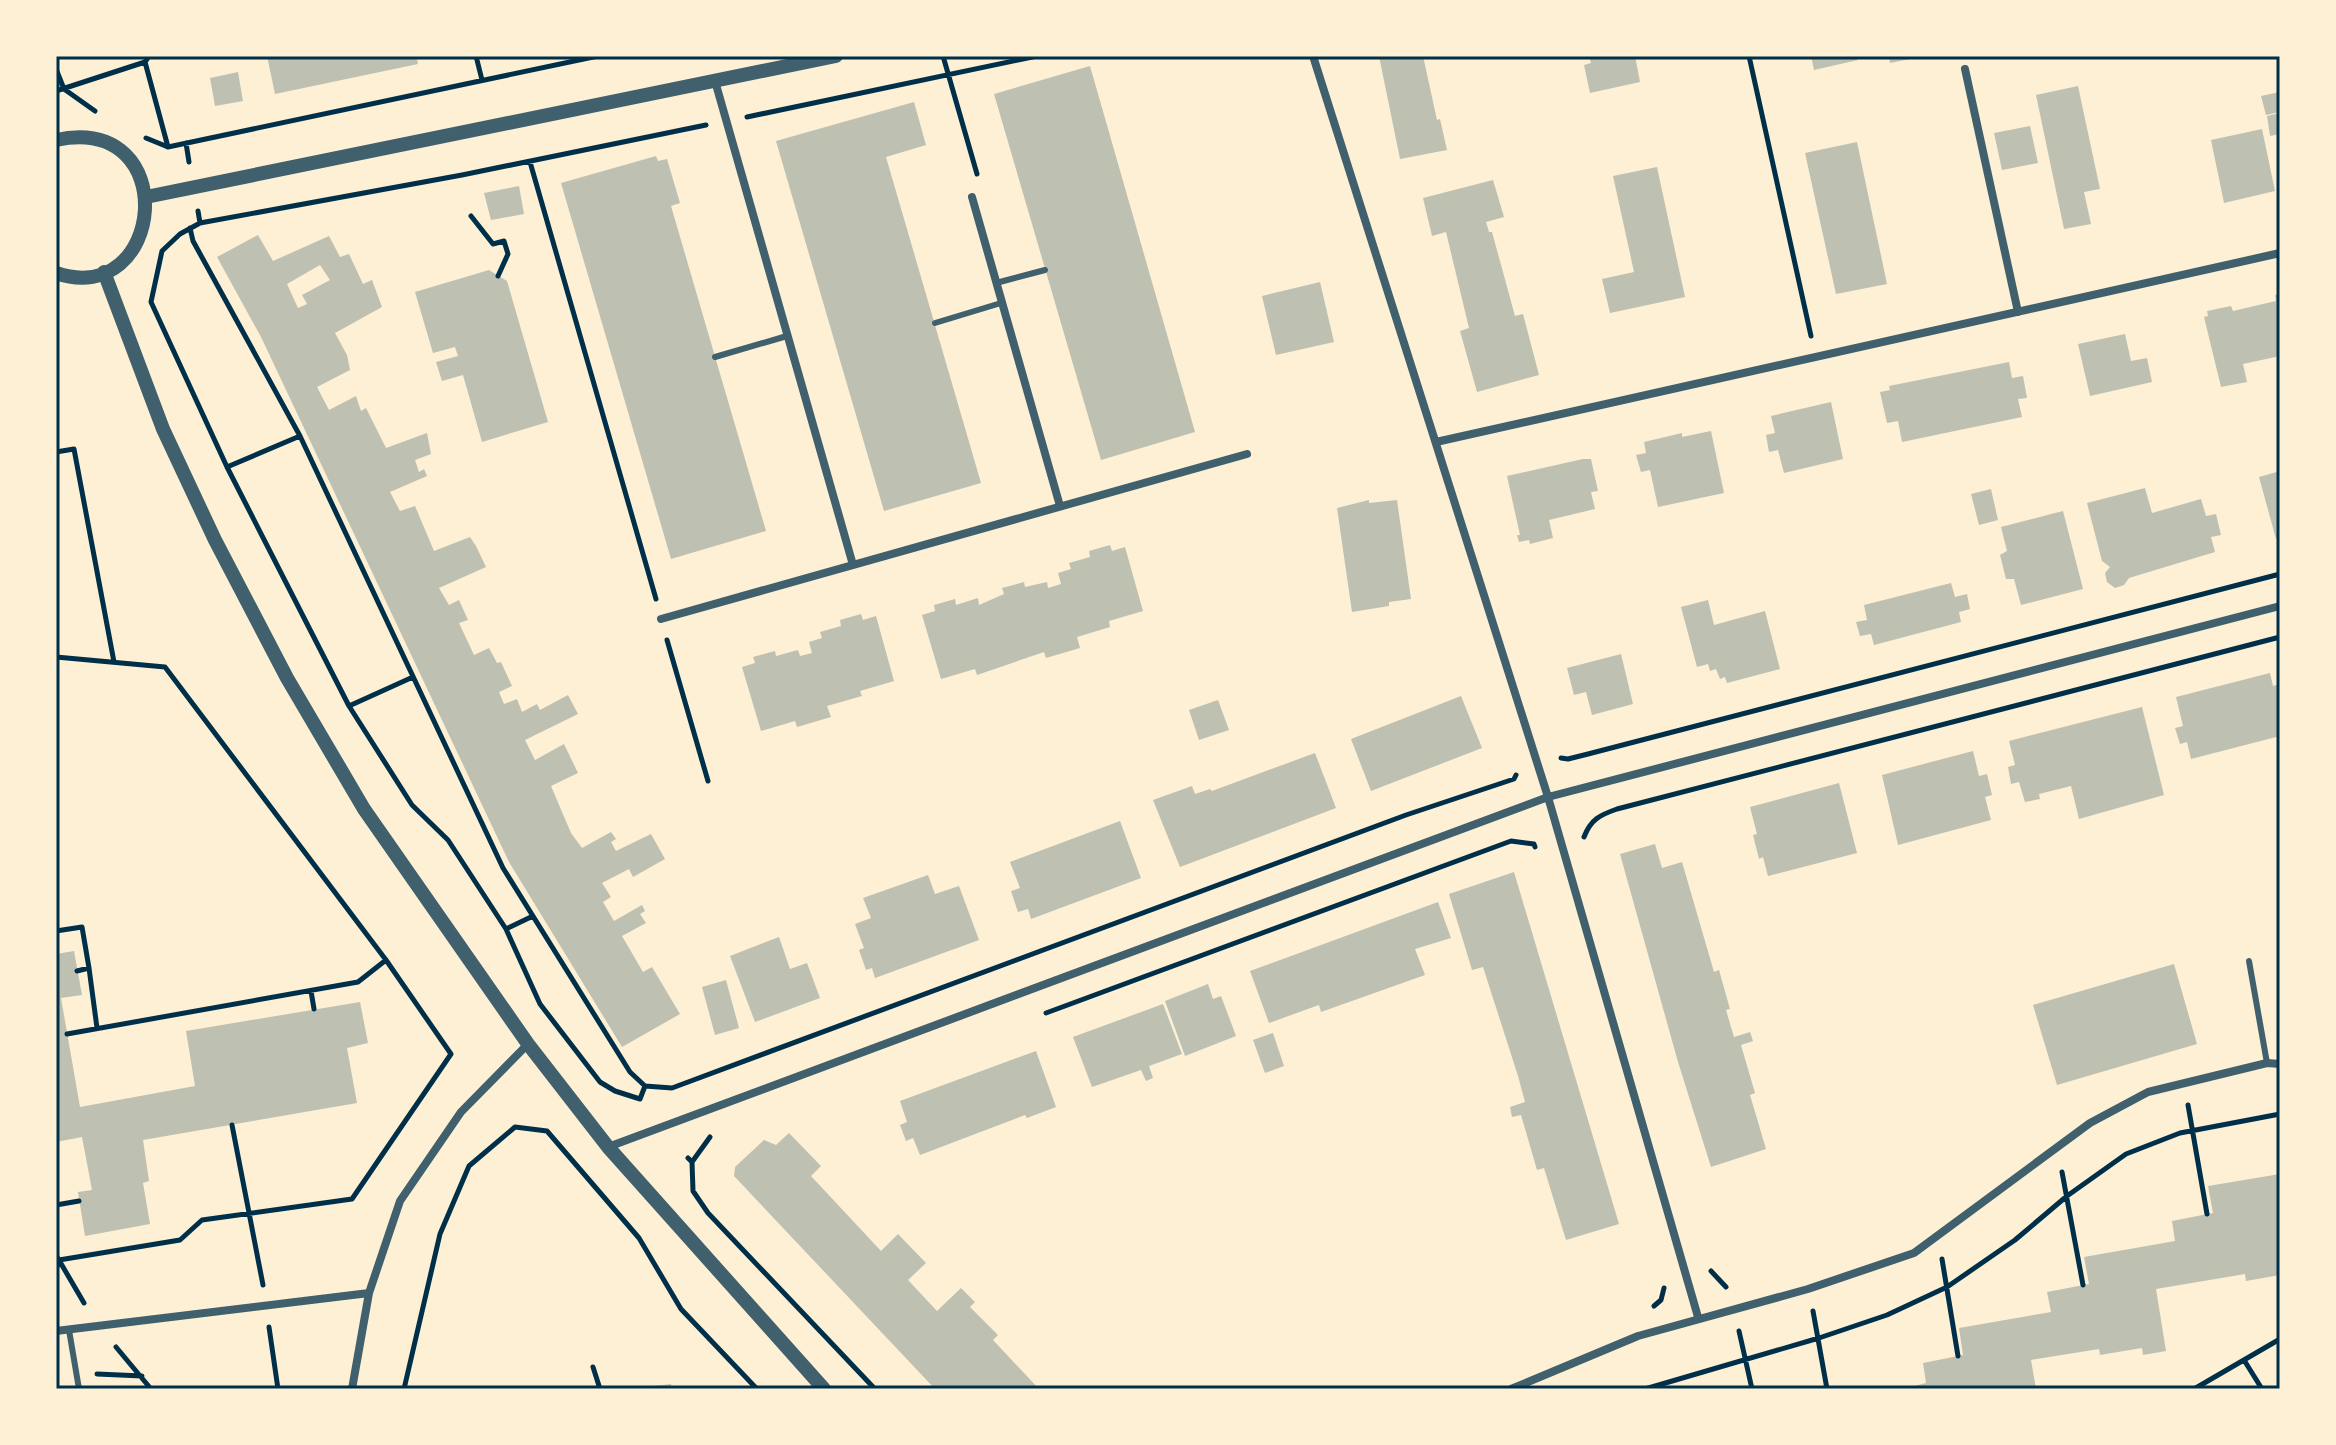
<svg xmlns="http://www.w3.org/2000/svg" width="2336" height="1445" viewBox="0 0 2336 1445" font-family="'Source Sans 3',sans-serif">
<style>
.building{fill:#bec0b2;fill-rule:evenodd}
.lines{fill:none;stroke-linecap:round;stroke-linejoin:round}
.path{stroke:#003049;stroke-width:5}
.service{stroke:#3f606c;stroke-width:6}
.minor{stroke:#3f606c;stroke-width:8}
.tertiary{stroke:#3f606c;stroke-width:14}
.neatline{fill:none;stroke:#003049;stroke-width:3}
</style>
<rect width="100%" height="100%" fill="#fdf0d5"/>
<path class="building" d="M267,56H416L418,64L275,94Z
M1379,56H1423L1437,120L1440,119L1447,150L1400,159Z
M1589,56H1635L1640,82L1590,93L1584,65L1591,63Z
M1811,56H1857L1858,60L1814,70Z
M1889,56H1920V57L1890,63Z
M1090,66L1195,432L1101,460L994,94Z
M238,72L243,101L215,106L210,78Z
M2078,86L2100,189L2084,192L2091,224L2064,229L2036,95Z
M2280,92V112L2266,115L2261,96Z
M914,102L926,145L886,157L981,483L884,511L776,141Z
M2280,113V134L2270,136L2267,116Z
M2030,126L2038,163L2002,170L1994,133Z
M2262,129L2275,191L2224,203L2211,140Z
M1857,142L1887,284L1836,294L1805,153Z
M656,156L658,161L667,159L680,203L671,206L766,531L671,559L561,183Z
M1657,167L1685,297L1610,313L1602,279L1634,272L1613,176Z
M1493,180L1504,217L1486,222L1489,232H1492L1515,316L1523,314L1539,375L1477,392L1460,331L1469,328L1446,232L1432,236L1423,198Z
M519,186L524,214L491,220L484,193Z
M258,235L273,261L329,236L340,257L349,254L363,284L372,280L382,307L335,333L347,355L350,370L317,387L329,410L356,396L361,411L366,408L386,448L427,433L431,454L415,460L419,472L424,469L427,476L390,492L400,511L415,506L434,551L470,537L476,546L486,567L439,588L449,605L459,600L468,620L459,623L474,655L489,648L497,663L501,662L512,686L499,692L504,704L517,699L522,712L537,704L540,710L568,695L578,714L525,740L535,760L564,744L578,773L551,786L571,833L582,848L611,832L616,839L611,842L616,851L651,834L665,859L633,877L629,869L602,883L611,897L603,902L614,921L642,905L645,911L640,914L646,923L622,936L643,972L652,967L680,1014L622,1047L509,862L261,337L217,257ZM320,265L330,280L302,295L307,304L298,308L287,284Z
M489,270L507,281L548,422L482,442L463,375L442,381L436,362L458,356L455,347L433,353L415,292Z
M1320,282L1334,342L1276,355L1262,296Z
M2280,294V356L2243,364L2247,382L2221,387L2204,317L2208,316L2207,311L2231,306L2233,311L2276,301L2275,295Z
M2125,334L2131,361L2147,358L2152,382L2090,396L2078,344Z
M2009,362L2012,378L2023,376L2027,398L2018,399L2022,417L1902,442L1898,421L1887,423L1880,392L1890,390L1889,386Z
M1831,402L1843,459L1784,473L1778,450L1769,452L1766,435L1775,433L1771,416Z
M1711,431L1724,493L1658,507L1650,470L1641,472L1636,455L1646,453L1644,442L1682,433V437Z
M1583,459H1591L1598,491L1591,492L1595,509L1549,520L1553,538L1530,544L1529,540L1519,542L1517,535H1520L1507,476Z
M2280,471V538L2276,539L2259,477Z
M2145,488L2152,513L2201,499L2206,516L2216,514L2221,535L2211,537L2215,552L2129,578L2124,585L2115,588L2107,582L2105,573L2110,567L2102,561L2087,503Z
M1991,489L1998,520L1979,525L1971,494Z
M1369,500V503L1397,500L1411,599L1389,602V606L1352,612L1337,508Z
M2063,511L2083,589L2021,605L2014,579H2006L2000,555L2007,551L2001,527Z
M1110,545L1112,551L1125,547L1143,611L1109,621L1110,627L1077,637L1080,648L1046,658L1044,652L977,675L975,669L941,679L922,615L935,611L934,605L955,599L956,605L978,598L979,605L1004,594L1002,588L1024,582L1025,587L1047,582L1048,588L1061,584L1058,573L1071,569L1069,563L1090,557L1089,551Z
M1951,583L1955,597L1967,594L1970,609L1959,612L1961,622L1874,645L1871,634L1860,636L1856,622L1867,620L1864,605Z
M1708,600L1714,625L1765,611L1780,669L1727,683L1725,677L1720,679L1716,669L1710,671L1708,664L1697,667L1681,607Z
M861,614L863,620L876,616L894,681L860,691L862,696L827,706L831,717L797,727L795,721L761,731L742,667L755,663L753,657L775,651L776,656L798,650L800,656L812,653L809,642L822,638L820,632L841,626L840,620Z
M1621,654L1633,704L1592,715L1586,692L1574,695L1567,668Z
M2270,673L2273,686L2280,684V736L2191,759L2187,742L2180,744L2175,728L2183,726L2176,697Z
M1461,696L1482,748L1371,791L1351,739Z
M1218,700L1229,730L1199,740L1189,710Z
M2142,707L2164,795L2079,819L2071,786L2039,794L2040,799L2025,802L2019,782L2011,784L2008,767L2015,765L2009,741Z
M1973,751L1979,776L1987,774L1992,795L1985,797L1991,820L1898,845L1882,775Z
M1315,753L1336,808L1180,867L1153,800L1192,786L1195,794L1210,789L1212,791Z
M1839,783L1857,853L1768,876L1763,857L1759,859L1753,835L1757,834L1750,807Z
M1120,821L1141,878L1031,919L1028,909L1018,912L1011,891L1020,888L1010,862Z
M1655,844L1662,868L1682,862L1714,972L1719,970L1730,1009L1726,1010L1734,1037L1750,1032L1753,1041L1741,1045L1755,1093L1750,1095L1766,1149L1711,1167L1678,1062L1620,854Z
M1514,872L1619,1224L1566,1240L1544,1168L1537,1170L1521,1115L1512,1117L1510,1107L1525,1102L1518,1076L1483,967L1472,970L1449,894Z
M928,875L935,894L959,886L979,940L875,978L872,968L866,970L859,950L864,948L855,924L871,918L863,898Z
M1438,902L1451,938L1415,949L1425,975L1321,1012L1319,1005L1269,1023L1250,971Z
M779,937L790,969L807,963L820,998L755,1022L730,956Z
M74,951L82,995L61,998L80,1107L195,1086L186,1031L360,1002L368,1043L347,1048L357,1103L143,1140L149,1181L143,1183L150,1224L85,1236L78,1192L92,1190L82,1137L56,1142V954Z
M2174,964L2197,1044L2057,1085L2033,1005Z
M726,980L739,1028L715,1035L702,987Z
M1208,984L1213,999L1221,996L1236,1036L1185,1056L1165,1001Z
M1163,1004L1182,1054L1149,1066L1153,1078L1146,1081L1141,1070L1092,1087L1073,1037Z
M1273,1033L1284,1066L1265,1073L1253,1040Z
M1036,1051L1056,1107L1027,1118L1025,1115L920,1155L913,1138L906,1141L900,1125L907,1122L900,1101Z
M789,1133L821,1166L811,1176L881,1251L898,1234L926,1263L908,1280L937,1311L961,1288L975,1302L970,1307L998,1335L993,1340L1039,1389H935L734,1176L735,1167L764,1140L776,1145Z
M2280,1174V1275L2246,1281L2245,1274L2156,1289L2166,1351L2143,1355L2142,1348L2100,1355L2099,1349L2031,1360L2036,1389H1902L1926,1383L1923,1363L1963,1355L1959,1328L2051,1312L2047,1292L2089,1284L2084,1257L2175,1241L2172,1221L2213,1213L2208,1186Z
M671,1384L672,1389H647L646,1387Z"/>
<g class="lines">
<path class="path" d="M149,56L145,62L168,147
M476,56L482,80
M943,56L977,174
M1749,56L1811,336
M56,69L64,89L95,111
M56,91L145,62
M747,117L1037,56
M146,138L168,147L598,56
M186,143L189,162
M530,162L656,599
M198,211L200,223L180,234L162,251L151,302L227,467L349,706L412,805L448,840L506,929L540,1004L600,1082L615,1091L640,1099L645,1086
M471,216L493,244L504,241L508,254L498,276
M200,223L462,175L706,125
M190,228L193,241L300,436L503,868L630,1072L645,1086L672,1088L1406,815L1514,779L1516,775
M56,452L74,449L114,662
M227,467L300,436
M667,640L708,781
M56,657L165,667L386,960L451,1054L352,1199L202,1220L180,1240L59,1260L56,1269
M349,706L413,677
M1561,758L1568,759L1588,754L2280,574
M1584,837C1591,819 1600,815 1617,809L2280,637
M506,929L533,916
M56,931L82,927L89,968
M77,971L89,968L97,1028
M311,991L314,1009
M1046,1013L1511,841L1534,844L1535,847
M67,1034L358,982L386,960
M2188,1105L2207,1214
M232,1125L263,1285
M688,1158L692,1162L693,1191L708,1213L875,1389
M692,1162L710,1137
M2062,1172L2083,1285
M56,1205L79,1201
M56,1255L84,1303
M1942,1259L1958,1356
M1711,1271L1726,1287
M1654,1306L1661,1300L1664,1288
M1813,1311L1827,1389
M269,1327L278,1389
M1739,1331L1752,1389
M116,1347L151,1389
M2244,1360L2262,1389
M593,1367L600,1389
M97,1374L142,1376
M404,1389L440,1234L469,1166L515,1127L547,1131L639,1238L681,1309L757,1389
M1645,1389L1819,1338L1887,1315L1947,1287L2015,1240L2067,1196L2126,1154L2180,1133L2280,1114
M2194,1389L2280,1339"/>
<path class="service" d="M996,283L1045,270
M935,323L1001,303
M715,357L787,336
M2249,961L2267,1063
M69,1330L79,1389"/>
<path class="minor" d="M1313,56L1548,797L1698,1317
M1965,69L2018,312
M715,81L853,565
M972,197L1060,506
M1436,442L2280,253
M661,619L1247,454
M608,1147L1548,797L2280,606
M56,1331L369,1293
M352,1389L369,1293L400,1201L461,1112L528,1044
M1511,1389L1638,1336L1808,1289L1914,1253L2090,1123L2148,1092L2267,1063L2280,1064"/>
<path class="tertiary" d="M56,140C184,113 165,310 56,273
M146,197L836,56
M104,272L163,429L215,540L287,678L364,809L528,1044L608,1147L824,1389"/>
</g>
<rect width="2336" height="1445" fill="none" stroke="#fdf0d5" stroke-width="116"/>
<rect x="58" y="58" width="2220" height="1329" class="neatline"/>
</svg>
